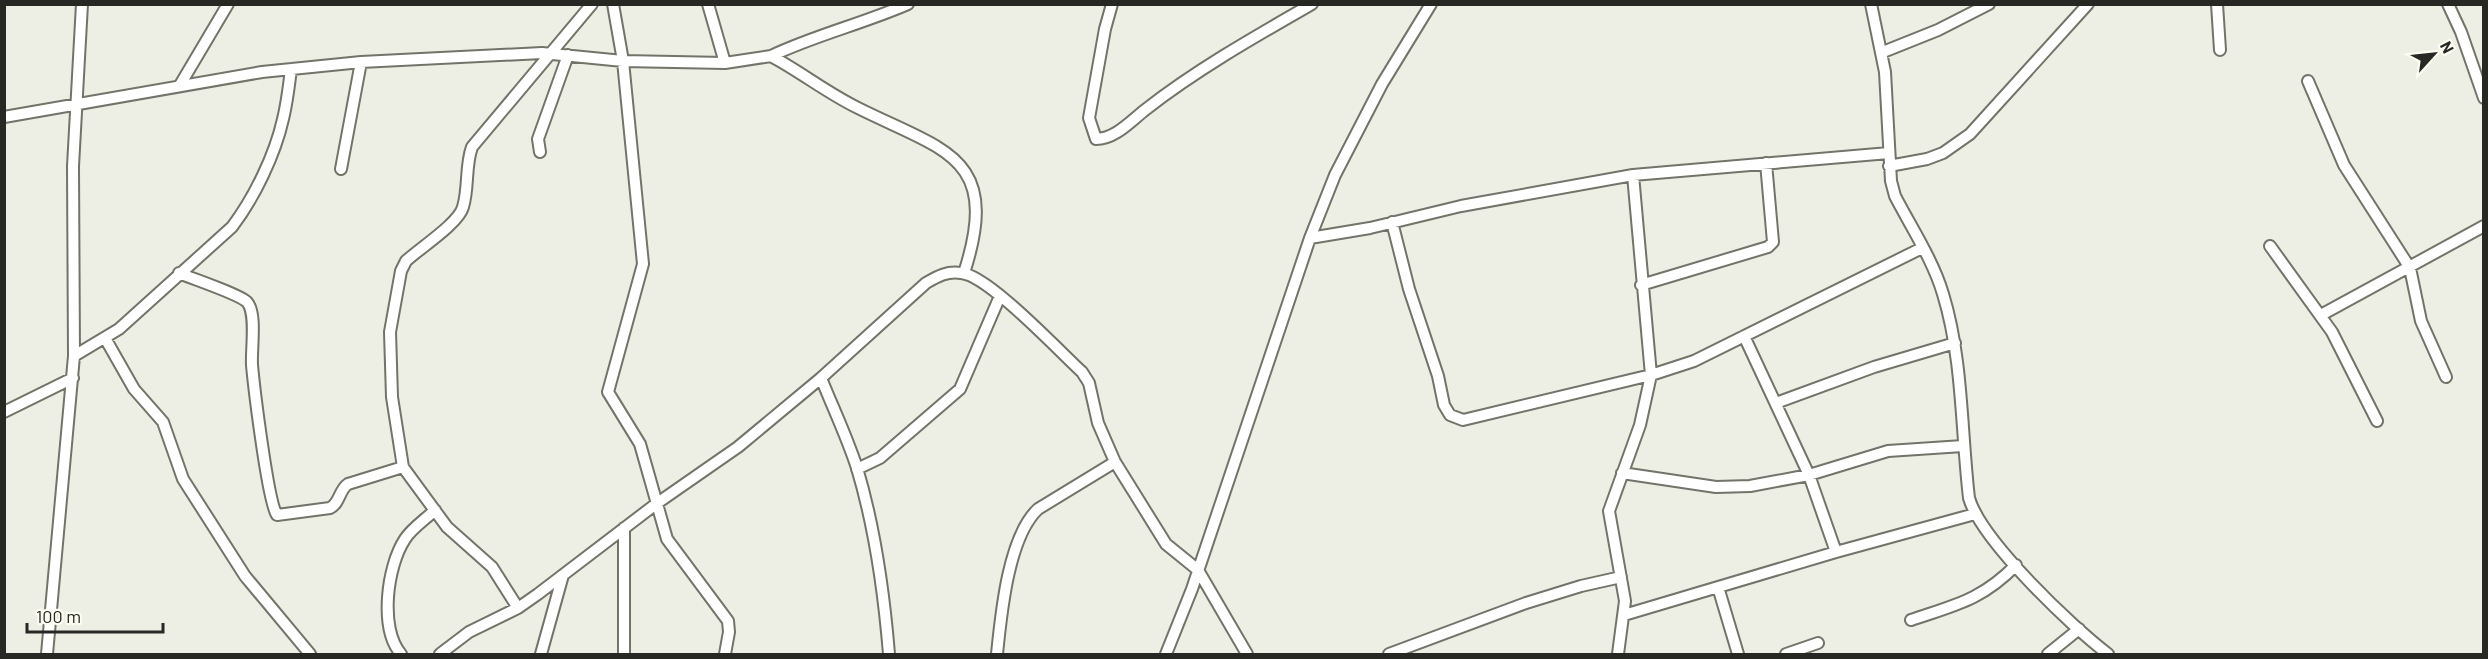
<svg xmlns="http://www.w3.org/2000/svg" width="2488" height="659" viewBox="0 0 2488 659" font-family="Barlow,sans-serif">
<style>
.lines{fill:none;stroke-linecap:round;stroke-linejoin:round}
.street-casing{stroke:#73736a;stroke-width:14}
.street{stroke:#fff;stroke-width:10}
</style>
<rect width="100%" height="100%" fill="#eeefe4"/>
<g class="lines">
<g class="street-casing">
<path id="street" d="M613,4L623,61L643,264L608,392L640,444L667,539L728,621L729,632L725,654
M708,4L725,63
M1112,4L1105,29L1089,118L1096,139C1115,139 1131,121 1145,110C1196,70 1256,36 1312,4
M1871,4L1885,72L1891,181L1895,196C1911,227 1933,260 1943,294C1963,359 1961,430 1969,498C1981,540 2071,626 2108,654
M2217,4L2220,50
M2448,4L2461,32L2484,98
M1883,52L1938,30L1989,4
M771,56C815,35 862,24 908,4
M2308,81L2344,165L2410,268L2421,321L2446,377
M180,85L228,4
M4,117L262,72L361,62L542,53L623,61L725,63L771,56C801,72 827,93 858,108C944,151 1002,156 964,273
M540,152L538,139L568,55
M1889,166L1927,159L1943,153L1970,134L2088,4
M341,169L361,62
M1392,222L1409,289L1438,376L1444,405L1450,415L1463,420L1651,375L1694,361L1922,248
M1310,238L1370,228L1461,206L1633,175L1889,153
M2270,246L2332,332L2377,421
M179,273C193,279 239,294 247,302C257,313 251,349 252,365C254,387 268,503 277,515L330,508C340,503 339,490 348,484L403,467
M1641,285L1768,247L1773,242L1766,163
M2321,315L2484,226
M1744,336L1809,475L1836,552
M105,338L134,389L163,422L183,479L245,576L310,654
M74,356L119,329L232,227C254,198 275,155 283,119C287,103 289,86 291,69
M821,378C833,408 847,437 857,468C875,528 884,593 889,654
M1776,403L1874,367L1955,343
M4,412L73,378
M857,469L880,458L960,389L1000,296
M1622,473L1716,487L1750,486L1809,475L1888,451L1963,446
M624,528V654
M1718,587L1738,654
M518,608L492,567L447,527L403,467L392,397L390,332L401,271L406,261C420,248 459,223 463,207C469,187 465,166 472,147L592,4
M1624,615L1836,552L1975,514
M1911,620C1955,605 1982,600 2016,565
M47,654L74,356L73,166L82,4
M401,654C379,629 387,566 405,539C412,528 426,519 435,510
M440,654L469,632L518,608L538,594L656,504L738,447L821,378L926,283C938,276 947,271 961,273C988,275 1059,351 1082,372L1089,383L1098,423L1115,462L1166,544L1198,570L1247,654
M541,654L563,575
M997,654C1001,615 1008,537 1038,509L1115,462
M1166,654L1192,589L1310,238L1335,175L1382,84L1431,4
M1389,654L1526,603L1581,586L1621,577
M1618,654L1625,601L1609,511L1640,425L1651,375L1633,175
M1786,654L1818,643
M2048,654L2079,629"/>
</g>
<use href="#street" class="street"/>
</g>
<rect width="2488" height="659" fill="none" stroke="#272824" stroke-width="12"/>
<g transform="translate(2434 54) rotate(63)" stroke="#fcfcf1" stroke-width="4.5" paint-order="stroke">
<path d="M0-4.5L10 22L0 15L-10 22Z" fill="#272824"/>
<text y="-9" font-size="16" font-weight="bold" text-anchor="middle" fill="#272824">N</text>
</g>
<path d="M27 623v9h136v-9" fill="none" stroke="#272824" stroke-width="3"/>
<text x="36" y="623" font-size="18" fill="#272824" stroke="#fcfcf1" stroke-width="4.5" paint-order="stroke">100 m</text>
</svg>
